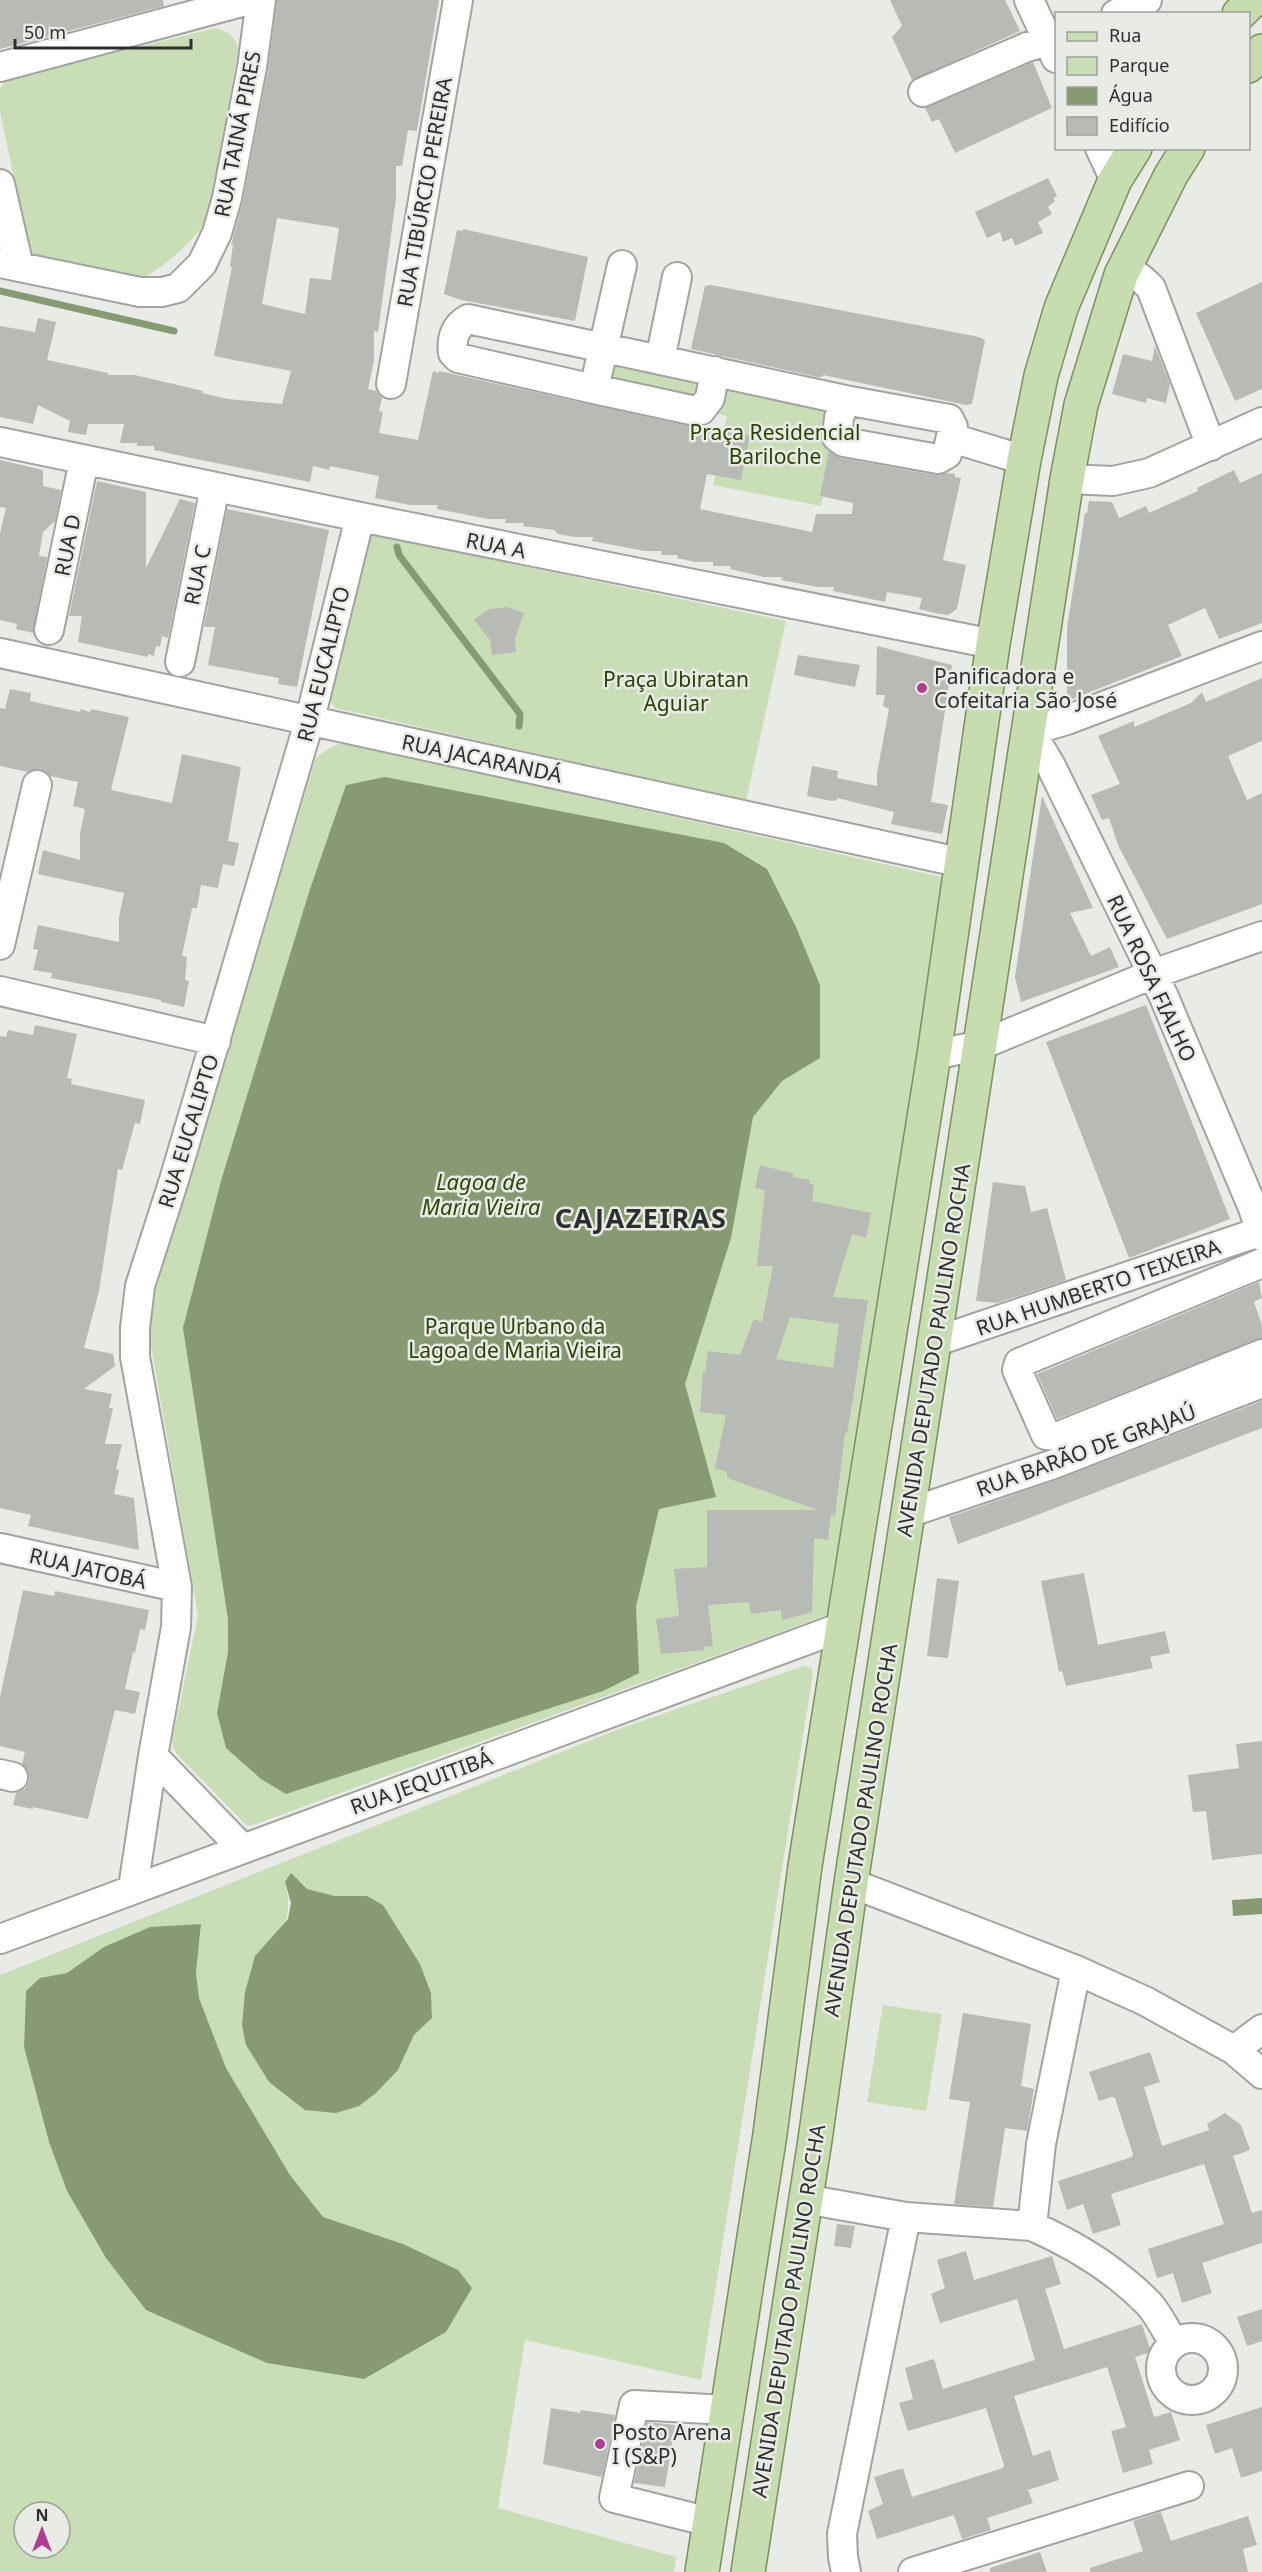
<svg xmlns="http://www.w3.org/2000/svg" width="1262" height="2572" viewBox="0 0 1262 2572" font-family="'Noto Sans',sans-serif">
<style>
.green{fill:#c9ddb6;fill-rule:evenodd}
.water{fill:#889a74}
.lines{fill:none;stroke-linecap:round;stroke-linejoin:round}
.stream{stroke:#889a74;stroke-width:7}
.building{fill:#b7bab5;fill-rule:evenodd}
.minor-casing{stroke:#a1a49f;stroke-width:32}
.major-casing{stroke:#79905e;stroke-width:36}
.minor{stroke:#fff;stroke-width:28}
.major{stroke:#c7dcaf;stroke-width:33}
.poi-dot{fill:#b13c94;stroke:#e9ece6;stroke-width:2}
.labels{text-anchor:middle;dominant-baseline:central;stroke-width:5;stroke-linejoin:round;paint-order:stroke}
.street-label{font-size:21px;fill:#2e2f2d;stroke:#e9ece6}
.park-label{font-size:21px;fill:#2b4204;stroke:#e9ece6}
.poi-label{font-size:21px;fill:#2e2f2d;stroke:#e9ece6;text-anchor:start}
.water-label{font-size:22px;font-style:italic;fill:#2f460a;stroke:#e9ece6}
.district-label{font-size:27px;font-weight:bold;letter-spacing:1.5px;fill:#2e2f2d;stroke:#e9ece6}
</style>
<rect width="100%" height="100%" fill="#e9ece6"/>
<path class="green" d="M216,28C228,31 235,36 238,48L209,219C190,243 166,267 138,280L34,258L29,249L0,111V89L6,80Z
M611,359L838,405L821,506L713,485L727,416L604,392Z
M374,535L786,621L746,801L336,708L325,695L366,538Z
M339,744L353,745L946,878L837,1605L824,1616L253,1825H246L176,1753L172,1742L198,1615L150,1340L149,1313L316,758L328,749Z
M804,1666L811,1668L813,1673L701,2380L525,2340L498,2508L676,2557L674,2572H0V1975L624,1727ZM291,1874L307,1889L335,1896H367L383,1905L420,1964L431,1993L432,2018L414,2035L398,2070L255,1956C281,1928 295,1924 285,1882ZM201,1924L196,1973L199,1998L226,2068L290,2175L323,2217L403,2244L67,2191L49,2142L24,2047L26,1991L40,1978L67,1973ZM24,2512H60V2548H24Z
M883,2005L942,2014L926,2111L867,2102Z"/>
<path class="water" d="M385,777L724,843L767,869L796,927L820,985V1058L782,1081L753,1117L731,1238L685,1384L716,1497L659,1509L636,1607L639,1673L603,1691L286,1794L261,1779L226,1748L217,1713L228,1652V1619L183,1328L221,1181L309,892L346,785Z
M291,1873L307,1889L335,1896H367L383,1905L420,1964L431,1993L432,2018L414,2035L398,2070L376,2093L359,2106L336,2113L305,2110L269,2082L246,2045L242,2025L245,1992L255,1956L288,1919L291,1903L285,1882Z
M1262,1898V1914L1233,1916L1232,1900Z
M201,1924L196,1973L199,1998L226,2068L290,2175L323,2217L403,2244L458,2270L472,2288L446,2332L364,2379L267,2363L146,2310L106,2258L67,2191L49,2142L24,2047L26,1991L40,1978L67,1973L104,1947L150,1927Z"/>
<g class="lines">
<path class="stream" d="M0,291L174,331
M397,547L399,555L520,714L519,726"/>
</g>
<path class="building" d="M0,0H163L164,6L0,49Z
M277,0H439L417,131L408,130L402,166H396V198L378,332L374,331V360L368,389L376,391L382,398L379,411L383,412L379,433L418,440L433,371L439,373V371L688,426H705L750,435L741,480L707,474L700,509L812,532L816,514H852L853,503L820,496L829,451L841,458L935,475L947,473L955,474V477L961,478L943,560L966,565L957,609L948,615L935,613L919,609L922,598L887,592L885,602L833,591L834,587H818L781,580L782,577H764L730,569L731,566H713V562H695L677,558L678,555H661L662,551H645L592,541L593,537H575L558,534L554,530L523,526L524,523H505L506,519H488L437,509L438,505H410L375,498L379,476L330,466L329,470L313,466L310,482L186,457L154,450V446H137V443H120L124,424H88L86,435L68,432L70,421L38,405L33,424L0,417V326L35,332L38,318L56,322L47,360L108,373V375H135L203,391L202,393L228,399L282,404L291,371L214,356L232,267H230L233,245H231L243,201L268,70ZM277,218L339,228L331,280L310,278L305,314L262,304Z
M890,0H1005L1020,31L912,80L892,37L902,26Z
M1033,62L1052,108L955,153L939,119L932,122L925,108Z
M1048,178L1057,196L1053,198L1055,201L1048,207L1052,214L1038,222L1043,233L1015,246L1012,238L1003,242L1000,232L987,238L975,212Z
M463,229L588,257L575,321L461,300L444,294L457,230L463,231Z
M1262,282V389L1235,401L1196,313Z
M711,285L979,337L985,340L972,404L966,405L823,375L822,377H817L691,349L705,286Z
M1155,346L1170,384L1166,403L1147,398L1146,403L1112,394L1123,354L1152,361Z
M0,460L43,470V486L61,490L55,521L43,532L39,556L47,557L33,633L16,629L17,624L0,620V533L6,508L0,507Z
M1234,470L1240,483L1262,473V623L1219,639L1205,608L1168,625L1182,656L1067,701V628L1085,513H1087L1089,501L1112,502L1119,518L1146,506L1149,513L1198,491L1197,488Z
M97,481L146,492V568L180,499L195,503L168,638L162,636L160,647L156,646L154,656L148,654V657L78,642L82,616H69Z
M227,509L329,530L297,687L278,684L279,678L208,665L215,627H204Z
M507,607L524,613L515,638L516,652L492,655L490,640L474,620L489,609Z
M877,646L952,665L931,802L948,805L942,834L891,824L894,812L837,798V800L832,801L807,796L812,766L838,771L837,778L877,786V773L889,709L883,706L885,695H876Z
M798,655L860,665L855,687L794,675Z
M1262,678V741L1228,756L1247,800L1262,793V904L1167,939L1118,845L1109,818L1102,820L1091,795L1120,784L1098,736L1134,721V727L1191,703L1202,692L1206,702Z
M10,689L31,693L30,701L80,712L81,709L90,712L91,709L129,717L111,790L172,803L182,754L241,767L228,841L239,843L234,866L223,864L218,888L201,885L197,908H192L182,956L187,957L185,980L189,981L184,1007L161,1002V1000L51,978L52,973L33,970L38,950L33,949L38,925L119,942V917L124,893L38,874L43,850L80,860V833L85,809L73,806L78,782L50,776L40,769L28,772L0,766V708L5,709Z
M1042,796L1093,908L1070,913L1091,956L1110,947L1119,967L1021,1002L1015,977Z
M1146,1005L1230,1219L1129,1258L1046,1042Z
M35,1025L77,1034L67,1078L72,1079L71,1084L145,1100L140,1124L135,1123L122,1170L118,1169L99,1291L84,1348L113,1354L115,1366L84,1389L112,1394L109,1408H113L105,1444H122L116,1469L119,1470L114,1494L134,1498L139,1550L28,1526L31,1515L0,1508V1036L6,1037L8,1030L33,1035Z
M760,1165L794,1174L793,1177L810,1180L809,1184L814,1185L812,1201L871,1213L866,1238L852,1234L833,1297L868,1300L853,1399L847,1433H845L835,1516L831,1514L828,1540L814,1538L812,1612L782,1620L781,1610L751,1614L749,1602L708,1605L713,1646L703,1647L704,1650L661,1654L656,1619L679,1616L674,1569L707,1567V1510H818L730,1479L727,1476V1472L715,1468L726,1415L700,1412L703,1372H705L708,1351L740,1355L754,1319L762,1322L773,1266H757L765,1190L755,1188ZM790,1317L839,1324L833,1368L776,1359Z
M993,1182L1025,1186L1031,1212L1047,1208L1066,1280L997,1303L976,1301Z
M1259,1282L1262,1298L1254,1302L1262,1325V1338L1057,1419L1037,1374Z
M1262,1401V1428L1024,1520L958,1544L949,1517L1060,1479Z
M1084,1573L1098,1645L1165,1631L1170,1653L1150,1657L1153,1668L1066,1686L1062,1671L1059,1672L1041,1581Z
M937,1578L959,1581L948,1658L927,1656Z
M23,1590L54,1596L55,1591L149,1610L145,1630L140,1629L135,1653L133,1652L125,1689L140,1692L135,1714L115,1710L88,1819L33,1807V1809L13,1805L16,1793L25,1789L29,1781V1773L22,1764L25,1752L0,1746V1697Z
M1262,1741V1854L1212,1860L1206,1811L1193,1812L1188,1775L1239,1768L1236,1744Z
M963,2013L1031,2024L1021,2086L1034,2089L1027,2131L1005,2128L993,2207L954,2204L970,2102L949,2099Z
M1150,2052L1160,2082L1144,2087L1162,2146L1209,2130L1207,2124L1225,2113L1241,2125L1250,2150L1233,2156L1252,2213L1262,2210V2243L1202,2263L1212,2293L1182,2303L1173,2273L1157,2278L1148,2249L1224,2224L1204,2164L1111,2194L1121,2225L1093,2234L1083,2204L1067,2210L1058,2181L1132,2157L1133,2154L1115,2098L1112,2097L1099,2101L1089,2072Z
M837,2224L855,2226L851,2248L834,2246Z
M966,2251L974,2280L1052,2256L1061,2284L1045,2289L1064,2349L1142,2324L1151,2352L1135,2357L1154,2417L1171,2412L1180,2440L1149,2450L1153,2464L1123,2473L1111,2431L1126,2427L1107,2367L1014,2396L1033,2456L1050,2450L1059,2480L1028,2490L1033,2503L987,2518L991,2530L962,2539L954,2515L877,2539L868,2511L883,2504L874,2477L903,2468L912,2497L1003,2468L1004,2465L986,2408L908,2431L899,2403L913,2399L905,2368L934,2359L943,2389L1035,2360L1017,2299L940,2323L931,2294L945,2288L937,2260Z
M1262,2309V2341L1247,2346L1237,2317Z
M1262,2407V2471L1241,2478L1232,2448L1215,2454L1206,2425Z
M551,2408L580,2413L581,2410L615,2415L602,2477L543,2464Z
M647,2422L675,2425L665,2487L634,2483Z
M1161,2512L1171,2541L1248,2516L1257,2545L1243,2549L1248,2572H1090V2568L1143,2551L1133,2521Z
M1040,2552L1047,2572H990V2568Z"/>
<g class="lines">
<g class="minor-casing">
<path id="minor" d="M1029,0L1056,58
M1116,14L1147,0
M0,67L249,0
M923,92L1027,47L1056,39
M1100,148L1115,180
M0,184L19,267
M0,263L140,292H162L178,288L202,264L217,233L227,198L252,67L261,0
M622,265L594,389L458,358L453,353C451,339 455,326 468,319C594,346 719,372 845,400
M1121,275C1135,271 1141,278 1151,288L1211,446
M660,360L677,277
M391,384L458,0
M594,389L691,410H701L710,398L715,371
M845,400L949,419L953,427L947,454L938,459L844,442L837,437L839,418Z
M952,438L1024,460
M0,442L360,517L993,644
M1067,479L1113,481L1149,473L1262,422
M49,630L84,460
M1262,646L1067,720L1030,731L1051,766L1164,997L1253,1208L1262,1236
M0,653L963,863
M180,662L215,487
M0,945L37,785
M0,991L216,1041
M934,1055L981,1045L1153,974L1262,936
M1262,1263L1019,1363L1017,1370L1046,1435L1059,1436L1262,1354
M934,1342L1262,1231
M908,1513L1054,1464L1262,1383
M0,1548L177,1587
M0,1774L13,1777
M243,1849L153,1756L176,1627L177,1587L135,1357V1328L140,1286L174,1180L310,719L360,517
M851,1883L1076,1970L1145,2001L1234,2050L1262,2074
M133,1888L153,1756
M0,1939L842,1627
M1234,2050L1262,2029
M805,2199L906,2217L1032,2226L1041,2144L1076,1970
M1032,2226C1075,2245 1116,2270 1149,2304C1159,2315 1166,2331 1174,2343
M1161 2369a31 31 0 1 1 62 0a31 31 0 1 1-62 0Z
M710,2522L614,2498L634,2405L727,2410
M846,2572L843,2557L842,2534L906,2217
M913,2572L1189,2486"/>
</g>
<g class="major-casing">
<path id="major" d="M1239,14L1253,0
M1248,66L1262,51
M702,2572L770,2134L805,1866L934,1055L993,644L1024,460L1041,376L1061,308L1115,180L1135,148
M748,2572L815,2140L851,1883L1067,479L1081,405L1121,275L1171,175L1188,148"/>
</g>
<use href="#minor" class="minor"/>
<use href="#major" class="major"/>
</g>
<g class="poi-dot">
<circle cx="922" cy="688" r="6"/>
<circle cx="600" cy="2444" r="6"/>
</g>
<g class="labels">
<g class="street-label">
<text transform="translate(237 134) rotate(-79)">RUA TAINÁ PIRES</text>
<text transform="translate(424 192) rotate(-80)">RUA TIBÚRCIO PEREIRA</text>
<text transform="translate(67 545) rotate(-79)">RUA D</text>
<text transform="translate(496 545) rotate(11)">RUA A</text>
<text transform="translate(197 575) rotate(-78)">RUA C</text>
<text transform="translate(323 664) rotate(-76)">RUA EUCALIPTO</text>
<text transform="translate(482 758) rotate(12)">RUA JACARANDÁ</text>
<text transform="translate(1152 978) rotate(65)">RUA ROSA FIALHO</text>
<text transform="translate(188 1131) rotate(-73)">RUA EUCALIPTO</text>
<text transform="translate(1098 1287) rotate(-19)">RUA HUMBERTO TEIXEIRA</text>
<text transform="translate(933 1350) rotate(-81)">AVENIDA DEPUTADO PAULINO ROCHA</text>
<text transform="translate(1086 1450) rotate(-20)">RUA BARÃO DE GRAJAÚ</text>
<text transform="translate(88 1568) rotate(13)">RUA JATOBÁ</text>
<text transform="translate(421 1782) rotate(-20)">RUA JEQUITIBÁ</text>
<text transform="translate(860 1830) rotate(-81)">AVENIDA DEPUTADO PAULINO ROCHA</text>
<text transform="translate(788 2311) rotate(-81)">AVENIDA DEPUTADO PAULINO ROCHA</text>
</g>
<g class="park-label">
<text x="775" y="432">Praça Residencial<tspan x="775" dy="24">Bariloche</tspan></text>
<text x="676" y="679">Praça Ubiratan<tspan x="676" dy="24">Aguiar</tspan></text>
<text x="515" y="1326">Parque Urbano da<tspan x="515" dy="24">Lagoa de Maria Vieira</tspan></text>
</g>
<g class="poi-label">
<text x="934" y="676">Panificadora e<tspan x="934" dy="24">Cofeitaria São José</tspan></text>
<text x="612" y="2432">Posto Arena<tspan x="612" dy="24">I (S&amp;P)</tspan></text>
</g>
<g class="water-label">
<text x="481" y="1181">Lagoa de<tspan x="481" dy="25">Maria Vieira</tspan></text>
</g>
<g class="district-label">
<text x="641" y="1217">CAJAZEIRAS</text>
</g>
</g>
<rect x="1055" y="12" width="195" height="138" fill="#e9ece6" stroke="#9ea09c" stroke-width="1.5"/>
<rect x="1067" y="32" width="30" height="9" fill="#c7dcaf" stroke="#9ea09c" stroke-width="1.5"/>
<text x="1109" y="42" font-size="18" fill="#2e2f2d">Rua</text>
<rect x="1067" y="57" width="30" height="18" fill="#c9ddb6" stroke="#9ea09c" stroke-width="1.5"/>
<text x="1109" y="72" font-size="18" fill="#2e2f2d">Parque</text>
<rect x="1067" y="87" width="30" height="18" fill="#889a74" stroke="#9ea09c" stroke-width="1.5"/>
<text x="1109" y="102" font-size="18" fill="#2e2f2d">Água</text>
<rect x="1067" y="117" width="30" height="18" fill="#b7bab5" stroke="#9ea09c" stroke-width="1.5"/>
<text x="1109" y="132" font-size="18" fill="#2e2f2d">Edifício</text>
<g transform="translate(42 2530)"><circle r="28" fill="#e9ece6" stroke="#9ea09c" stroke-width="1.5"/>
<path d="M0-4.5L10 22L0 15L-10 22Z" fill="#b13c94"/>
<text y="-9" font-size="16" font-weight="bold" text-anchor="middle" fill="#2e2f2d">N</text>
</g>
<path d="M15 39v9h176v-9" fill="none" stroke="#2e2f2d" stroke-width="3"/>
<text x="24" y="39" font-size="18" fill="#2e2f2d" stroke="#e9ece6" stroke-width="4.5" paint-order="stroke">50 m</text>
</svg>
